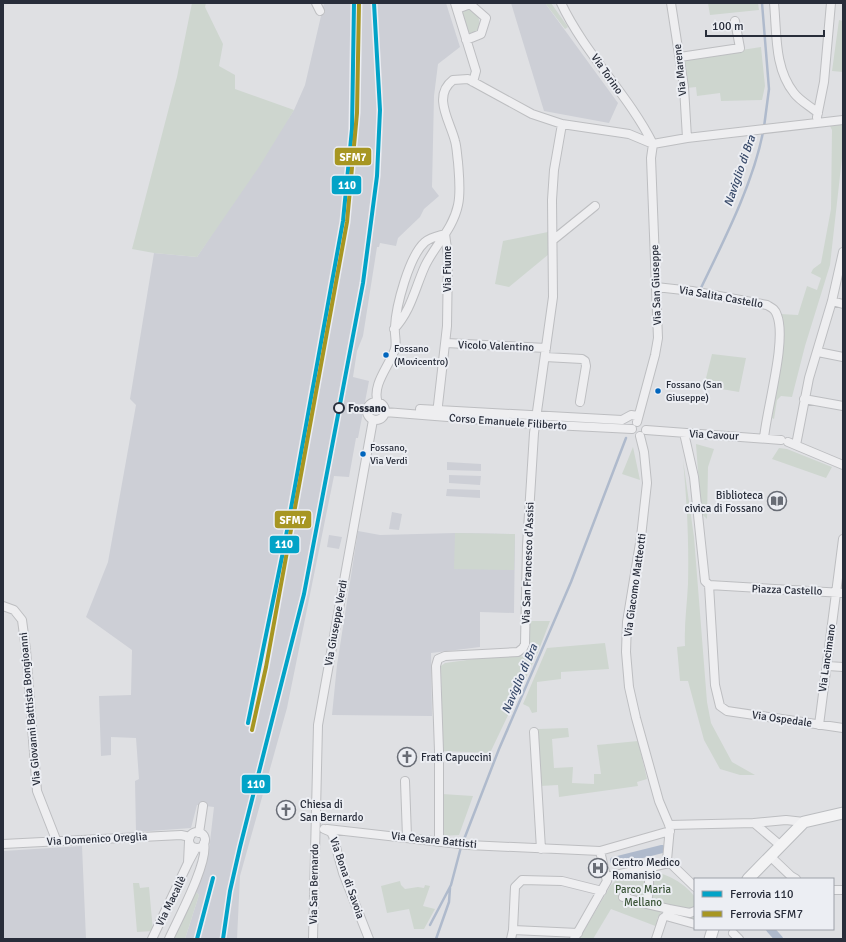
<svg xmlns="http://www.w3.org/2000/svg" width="846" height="942" viewBox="0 0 846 942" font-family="Signika,sans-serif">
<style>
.built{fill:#cdcfd6}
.green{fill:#ced6cf}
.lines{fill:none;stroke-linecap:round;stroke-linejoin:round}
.stream{stroke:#afbacc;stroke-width:2.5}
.canal{stroke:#afbacc;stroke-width:8}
.minor-casing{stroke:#bdbec1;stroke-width:10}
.major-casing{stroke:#bbbdc0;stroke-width:13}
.minor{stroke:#eeeef0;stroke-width:8}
.major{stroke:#f3f3f4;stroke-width:11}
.rail-1-casing{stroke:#eceef3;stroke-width:7}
.rail-2-casing{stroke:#eceef3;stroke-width:7}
.rail-1{stroke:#02a3c7;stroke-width:4}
.rail-2{stroke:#a79622;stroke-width:4}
.bus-dot{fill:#0065bd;stroke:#eceef3;stroke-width:1.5}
.stop-dot{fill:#eceef3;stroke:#282d3a;stroke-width:2}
.labels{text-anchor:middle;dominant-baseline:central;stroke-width:4;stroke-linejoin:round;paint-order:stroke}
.bus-label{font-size:10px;fill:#282d3a;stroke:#eceef3;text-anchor:start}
.street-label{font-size:11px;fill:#282d3a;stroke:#eceef3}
.stop-label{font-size:11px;font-weight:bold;fill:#282d3a;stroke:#eceef3;text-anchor:start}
.poi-label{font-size:11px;fill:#282d3a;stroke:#eceef3;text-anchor:start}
.park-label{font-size:11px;fill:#3a5437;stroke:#eceef3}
.water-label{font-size:12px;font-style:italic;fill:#374969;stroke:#eceef3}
.line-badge{stroke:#eceef3;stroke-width:1.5}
.badge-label{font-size:11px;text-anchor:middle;font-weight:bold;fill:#fff}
</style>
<rect width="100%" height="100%" fill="#dfe0e3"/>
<path class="built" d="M324,3H446L460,47L438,64L434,96L432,187L439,196L424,209L420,217L398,238L396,246L380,243L379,247H377L363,336L357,351L353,377L369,381L358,438H356L349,477L334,476L287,708L240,876L237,939H185L199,895L194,890L209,850L214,807L197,805L191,828L136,832L135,781L139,779L136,738L111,737V755L101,756L99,696L131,695L132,650L86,617L108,562L136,405L130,399L154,253L197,257L294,110L305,85Z
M511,3H545L618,103L609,123L544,111Z
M447,462L481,464V471L447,470Z
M449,475L481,476L480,485L449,483Z
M447,489L480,490V498L446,496Z
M392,512L402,514L399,530L389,529Z
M358,531L380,535L455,533L515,534L514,613L480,612V647L431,653L432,716L332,715L337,665Z
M329,535L342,537L339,549L327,547Z
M82,846L86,939H3V851Z"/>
<path class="green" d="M192,3H206L205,7L223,44L219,66L235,75V89L294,110L259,167L197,257L154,253L132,249L177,77Z
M545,3H551L568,27L565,29Z
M708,3H758L759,10L710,15Z
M469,7C479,15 482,20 477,32L469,35L461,10Z
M839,20L843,21V72L832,71Z
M761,47L765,86L762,100L721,101L720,93L697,96L696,87L687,88L684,59Z
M843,124V149L830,265L805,346L792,397L781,396L777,400L774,419L770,417L784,336L780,314L798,315L807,286L817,290L821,278L811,273L813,269L821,263L831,209L832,130L830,126Z
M548,232L549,254L509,287L495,284L503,241Z
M712,354L746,358L739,392L704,386Z
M696,444L714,449L708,467L707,519L701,513Z
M633,447L640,480L622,474Z
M779,448L787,449L832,467L826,478L772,459Z
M683,460L694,537L707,702L711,723L732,762L755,775H740L720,769L704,740L688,681H680L677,647L685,646C684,624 687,605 688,584C689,543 687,501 683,460Z
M455,533L515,534L514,570L454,569Z
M530,621H550L538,652L490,753L443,751L441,666L445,663L482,658L530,656Z
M605,643L609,669L561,672V679L537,682V712L532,713L529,707L523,704L547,648Z
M568,728L569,737L552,739L554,768L573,767L572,783L594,784V774H601L597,745L638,741L647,779L637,782L638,786L559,797L558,785L540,786L538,729Z
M442,794L473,796L459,835L442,836Z
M641,870C662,871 682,880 695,897V920L674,917L661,912L657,919L660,922L658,927L611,909L593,939H579L611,885L617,879Z
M400,881L401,885L405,889L418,887L424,888L425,885L430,886L423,906L435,909L424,929H414L409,909L387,913L381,886Z
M133,883H139L140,888L149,887L153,931L137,932Z
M194,890L199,895L185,939H173Z"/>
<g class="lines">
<path class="stream" d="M762,3L769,89L764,127
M700,290C723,242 753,184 763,132
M463,842L499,749L571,582L626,438
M430,925L451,885L461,847
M436,939L449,902L450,888"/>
<path class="canal" d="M614,861L662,849
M770,929L779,939"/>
<g class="minor-casing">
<path id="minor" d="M316,3L320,11
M455,3L476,71L473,82
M561,3C585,54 628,94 653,144
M671,3L684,87L687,138
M774,3C777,33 774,68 794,93C800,101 810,106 818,113
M457,9L470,4L486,18L481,34L466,40
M680,57L740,48L735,21
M817,117L824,82L831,3
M653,144L687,138L843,120
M553,240L595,206
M656,287L692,291L767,305C772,308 775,309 777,315C787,340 767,407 764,438
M832,301L843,304
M394,329C411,311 415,288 425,266C435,245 453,229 458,205C461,192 459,176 458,162C457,156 457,148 455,141C450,121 432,96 453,80L468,79L532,114L562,124L629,134L653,144
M446,343L546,348
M818,352L843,357
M545,357L582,359L585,361L586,366L580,402
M804,399L843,406
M367 411a9 9 0 1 1 18 0a9 9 0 1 1-18 0Z
M378,403C371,385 390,365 395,349C397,341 394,334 395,327C396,306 409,256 425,242C431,237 438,236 445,234
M420,409L622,420L631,415L638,416
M385,412L534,424L632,429
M437,414L447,326L448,256L445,234
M637,422L655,355L658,338L651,158L653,144
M646,430L781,440
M684,433L694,477L705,581L709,585L715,685L720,706L727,711L843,728
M640,436L644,452L647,483L641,537L627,622L626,652L629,687L636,718L659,801L670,827L667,860L695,887
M788,442L843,465
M796,445L809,378L832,301L843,252
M709,585L843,593
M3,606L14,610L22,620L26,650L37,791L57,842
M828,666L843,667
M819,725L843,539
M534,732L541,849
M405,781L407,837
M754,823L786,820L804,822
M669,825L754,823L781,846
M324,829L331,832L333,836L343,873L369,939
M327,829L468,845L600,851L670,831
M189 840a8 8 0 1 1 16 0a8 8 0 1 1-16 0Z
M199,833L203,806
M189,841L188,863L196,848
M439,841V751L436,666L438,659L445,656L518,652L523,648L525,644L527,546L534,433L553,297L552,200L554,170L562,124
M3,844L181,835L190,837
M771,857L791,876L796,879
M607,877L669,863
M833,890H843
M623,897L647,904L649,889V870
M647,904L669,909
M666,916L669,909L690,913L695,911
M513,930L515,887L522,880L562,881L602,891
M733,933L739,939
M152,939L188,863
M169,939C178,919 209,862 204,843
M313,939L318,725L373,420
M511,939L513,930L578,933
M574,939L607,881L600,851
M656,939L663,918L666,916L695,924"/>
</g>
<g class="major-casing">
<path id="major" d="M748,879L804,822L843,813
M710,939L713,929"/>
</g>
<use href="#minor" class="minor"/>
<use href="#major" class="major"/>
<g class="rail-1-casing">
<path id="rail-1" d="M248,723L284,547L343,221L352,129L354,3
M197,939L213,878
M223,939L230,891L240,847L304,594L363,283L377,176L380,110L374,3"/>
</g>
<g class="rail-2-casing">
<path id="rail-2" d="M252,730L266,667L347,222L357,113L359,3"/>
</g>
<use href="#rail-1" class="rail-1"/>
<use href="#rail-2" class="rail-2"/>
</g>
<defs>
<g id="library-ring" transform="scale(1)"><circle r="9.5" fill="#eceef3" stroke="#686c75" stroke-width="1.5"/><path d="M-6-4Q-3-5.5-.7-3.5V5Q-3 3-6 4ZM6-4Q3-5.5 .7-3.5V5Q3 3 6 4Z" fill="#686c75"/></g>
<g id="church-ring" transform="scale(1)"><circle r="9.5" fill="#eceef3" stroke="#686c75" stroke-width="1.5"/><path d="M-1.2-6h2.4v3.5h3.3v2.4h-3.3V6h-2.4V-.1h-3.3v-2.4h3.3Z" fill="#686c75"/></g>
<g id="hospital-ring" transform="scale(1)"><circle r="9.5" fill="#eceef3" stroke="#686c75" stroke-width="1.5"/><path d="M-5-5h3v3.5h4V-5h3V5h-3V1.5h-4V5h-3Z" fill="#686c75"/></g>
</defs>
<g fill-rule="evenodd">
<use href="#library-ring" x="777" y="501"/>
<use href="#church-ring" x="407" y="757"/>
<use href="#church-ring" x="286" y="810"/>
<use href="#hospital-ring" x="598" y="868"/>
</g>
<g class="bus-dot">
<circle cx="386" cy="355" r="3.5"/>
<circle cx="658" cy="391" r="3.5"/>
<circle cx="363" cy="454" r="3.5"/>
</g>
<circle class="stop-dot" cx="339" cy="408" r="5"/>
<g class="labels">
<g class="bus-label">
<text x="394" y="349">Fossano<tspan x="394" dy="13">(Movicentro)</tspan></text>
<text x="666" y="385">Fossano (San<tspan x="666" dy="13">Giuseppe)</tspan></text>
<text x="370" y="448">Fossano,<tspan x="370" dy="13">Via Verdi</tspan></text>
</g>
<g class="street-label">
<text transform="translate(680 70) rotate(-96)">Via Marene</text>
<text transform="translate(607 74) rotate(55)">Via Torino</text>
<text transform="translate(447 269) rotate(-90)">Via Fiume</text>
<text transform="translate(656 285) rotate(-92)">Via San Giuseppe</text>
<text transform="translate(721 297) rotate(10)">Via Salita Castello</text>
<text transform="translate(496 346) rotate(2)">Vicolo Valentino</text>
<text transform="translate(508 422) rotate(4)">Corso Emanuele Filiberto</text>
<text transform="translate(714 435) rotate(3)">Via Cavour</text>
<text transform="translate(528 563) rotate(-88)">Via San Francesco d'Assisi</text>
<text transform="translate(635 585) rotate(-82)">Via Giacomo Matteotti</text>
<text transform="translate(787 590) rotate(2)">Piazza Castello</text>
<text transform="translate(336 623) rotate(-80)">Via Giuseppe Verdi</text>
<text transform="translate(827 658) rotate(-82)">Via Lancimano</text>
<text transform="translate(30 709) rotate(-95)">Via Giovanni Battista Bongioanni</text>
<text transform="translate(782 719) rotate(8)">Via Ospedale</text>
<text transform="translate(97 839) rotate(-3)">Via Domenico Oreglia</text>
<text transform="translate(434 840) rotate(6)">Via Cesare Battisti</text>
<text transform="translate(347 878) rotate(71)">Via Bona di Savoia</text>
<text transform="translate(314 884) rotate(-89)">Via San Bernardo</text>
<text transform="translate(171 901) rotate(-64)">Via Macallè</text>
</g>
<g class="stop-label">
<text x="348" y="408">Fossano</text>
</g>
<g class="poi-label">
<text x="763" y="495" text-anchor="end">Biblioteca<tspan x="763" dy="13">civica di Fossano</tspan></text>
<text x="421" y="757">Frati Capuccini</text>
<text x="300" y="804">Chiesa di<tspan x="300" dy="13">San Bernardo</tspan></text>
<text x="612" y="862">Centro Medico<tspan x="612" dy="13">Romanisio</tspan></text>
</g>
<g class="park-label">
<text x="643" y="889">Parco Maria<tspan x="643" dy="13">Mellano</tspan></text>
</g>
<g class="water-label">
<text transform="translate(740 171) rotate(-71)">Naviglio di Bra</text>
<text transform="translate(520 679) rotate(-67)">Naviglio di Bra</text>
</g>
</g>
<g class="line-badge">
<rect x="334" y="147" width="38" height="19" rx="4" fill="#a79622"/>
<rect x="331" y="175" width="31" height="20" rx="4" fill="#02a3c7"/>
<rect x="274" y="510" width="38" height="19" rx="4" fill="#a79622"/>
<rect x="269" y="535" width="31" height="19" rx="4" fill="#02a3c7"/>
<rect x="241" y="774" width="30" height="20" rx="4" fill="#02a3c7"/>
</g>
<g class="badge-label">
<text x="353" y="161">SFM7</text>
<text x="347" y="189">110</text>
<text x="293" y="524">SFM7</text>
<text x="284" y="548">110</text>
<text x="256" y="788">110</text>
</g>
<rect width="846" height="942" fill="none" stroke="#282d3a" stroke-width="8"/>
<rect x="694" y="878" width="140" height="52" fill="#eceef3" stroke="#9ea1a9"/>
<rect x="702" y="891" width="20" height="6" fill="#02a3c7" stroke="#9ea1a9"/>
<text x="730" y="898" font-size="12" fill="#282d3a">Ferrovia 110</text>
<rect x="702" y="911" width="20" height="6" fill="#a79622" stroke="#9ea1a9"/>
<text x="730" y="918" font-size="12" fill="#282d3a">Ferrovia SFM7</text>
<path d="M706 30v6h118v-6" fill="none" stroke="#282d3a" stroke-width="2"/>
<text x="712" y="30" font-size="12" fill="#282d3a" stroke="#eceef3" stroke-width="3" paint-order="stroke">100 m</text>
</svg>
